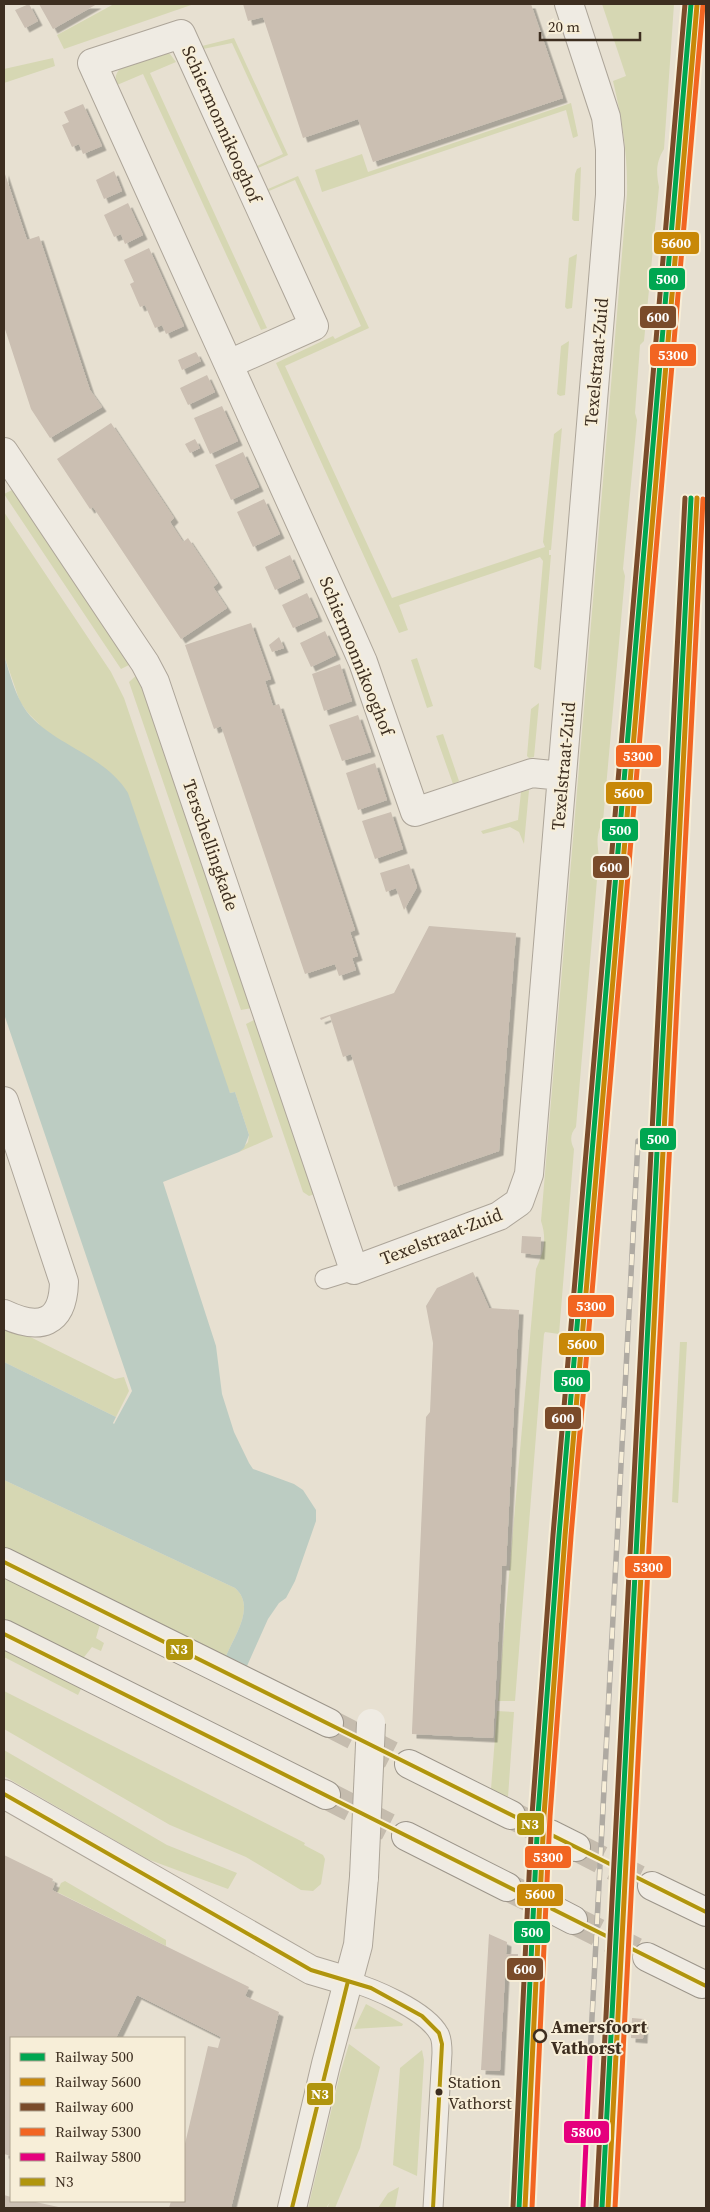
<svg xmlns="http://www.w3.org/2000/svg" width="710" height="2212" viewBox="0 0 710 2212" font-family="'Source Serif 4',serif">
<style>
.green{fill:#d6d7b3}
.water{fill:#bcccc2}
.building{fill:#cbbfb2;filter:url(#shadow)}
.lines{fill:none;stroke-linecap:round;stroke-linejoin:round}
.secondary-tunnel{stroke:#c5bcae;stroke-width:28;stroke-dasharray:28 14;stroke-linecap:butt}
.service-casing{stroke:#ada599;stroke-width:21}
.minor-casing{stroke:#ada599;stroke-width:30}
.secondary-casing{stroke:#9c958a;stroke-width:30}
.service{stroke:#efebe3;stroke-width:19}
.minor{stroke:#efebe3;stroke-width:28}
.secondary{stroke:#efebe3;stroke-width:28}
.rail-casing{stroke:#afaaa2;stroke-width:5.5}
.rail{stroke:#f7eed8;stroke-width:4;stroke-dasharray:11;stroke-linecap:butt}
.minor-bridge-casing{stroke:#ada599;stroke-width:30;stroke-linecap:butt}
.minor-bridge{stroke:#efebe3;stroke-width:28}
.bus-1-casing{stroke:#f7eed8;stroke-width:8}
.bus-1{stroke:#b0950d;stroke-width:4}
.rail-1-casing{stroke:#f7eed8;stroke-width:9}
.rail-2-casing{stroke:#f7eed8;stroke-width:9}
.rail-3-casing{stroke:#f7eed8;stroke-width:9}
.rail-4-casing{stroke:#f7eed8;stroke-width:9}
.rail-5-casing{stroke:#f7eed8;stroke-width:9}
.rail-1{stroke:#00a651;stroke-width:5}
.rail-2{stroke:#c88808;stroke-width:5}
.rail-3{stroke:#7a4b2a;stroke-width:5}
.rail-4{stroke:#f26522;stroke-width:5}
.rail-5{stroke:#e5007d;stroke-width:5}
.stop-dot{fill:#f7eed8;stroke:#3d2e20;stroke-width:2.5}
.bus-dot{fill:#3d2e20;stroke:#f7eed8;stroke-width:2}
.labels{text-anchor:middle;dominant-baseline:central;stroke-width:4;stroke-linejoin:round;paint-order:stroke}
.bus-label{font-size:17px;fill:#3d2e20;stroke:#f7eed8;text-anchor:start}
.street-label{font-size:18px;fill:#3d2e20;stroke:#f7eed8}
.stop-label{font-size:18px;font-weight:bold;fill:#3d2e20;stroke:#f7eed8;text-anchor:start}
.line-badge{stroke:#f7eed8;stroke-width:2}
.badge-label{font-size:14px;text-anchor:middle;font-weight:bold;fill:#fff}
</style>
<defs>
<filter id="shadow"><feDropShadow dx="4.5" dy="4.5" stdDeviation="0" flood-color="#0004"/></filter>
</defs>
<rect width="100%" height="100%" fill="#e7e0d1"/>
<path class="green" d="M114,4H194L64,49L57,35Z
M602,4H674L664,149C656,162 656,172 659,187L644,341L640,345L635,413L637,420L623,569L625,576L603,821C596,834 597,843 599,856L576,1127C570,1134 570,1141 574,1149L559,1334L545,1332L544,1334L515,1701H498L536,1269C544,1252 547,1239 541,1221L627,194C628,155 622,119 613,81L626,76Z
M234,38L288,155L258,168L257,166L283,154L232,43L203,49L202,46Z
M164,52L170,54L176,62L150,73L267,328L261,330L143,74L117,85C108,62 149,57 164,52Z
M53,58L55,66L4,83V69Z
M571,103L578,136L573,138L566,110L322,192L315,170L362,154L368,172Z
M581,167L579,221H574L572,219L575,174L577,169Z
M298,176L369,328L285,366L392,598L545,547L543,542L554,434L562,428L551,550H549V555H551L541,670L534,667L543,561L540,557L399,605L408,630L399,633L276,363L333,336L335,339L361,326L295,180L269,191L268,189Z
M577,254L572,308L567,309L565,307L569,258Z
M569,341L565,395L560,396L557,394L561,346Z
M14,489L131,664L121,669L4,494Z
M4,512L111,672L124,698L273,1137L239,1152L248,1142L249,1135L235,1092L230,1093L39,724L28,713L20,702L4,655Z
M417,658L433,706L427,708L411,660Z
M138,674L141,680L252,1008L241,1010L129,682Z
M539,703L534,757L529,758L527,756L531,709Z
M443,734L459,781L453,784L436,736Z
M529,790L524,844L519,832L510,827L483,834L481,831L518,820L521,792Z
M256,1019L315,1194L309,1196L303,1192L246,1024Z
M4,1324L115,1379L124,1377L129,1391L116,1417L4,1362Z
M680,1342H687L678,1503L672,1502Z
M4,1480L235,1588C256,1606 235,1635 226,1656L123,1605L122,1607L4,1552Z
M4,1573L101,1621L96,1638L104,1643L101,1651L92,1647L81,1661L4,1623Z
M4,1643L82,1687L78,1695L4,1657Z
M4,1691L305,1843L304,1845L323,1855L325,1859L321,1884L313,1891L301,1890L246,1857L170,1825L4,1729Z
M497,1711L514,1712L508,1797L491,1789Z
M4,1750L167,1845L237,1873L228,1889L147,1859L4,1776Z
M65,1881L166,1940V1946L57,1892L61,1883Z
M366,2004L403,2024L402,2026L354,2029Z
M349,2044L380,2067L360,2148L335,2208H327L330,2202L326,2208H308L340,2074Z
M422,2050L424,2060L417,2176L393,2165L400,2068Z
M399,2187L395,2208H378L388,2193Z"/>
<path class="water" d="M4,655C10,674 15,696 27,712C53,745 104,754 128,793L230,1093L235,1092L249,1135L244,1148L239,1152L163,1182L216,1346L222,1394L234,1432L249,1463L253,1469L294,1484L303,1490L316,1510V1521L295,1581L286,1598L279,1603L268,1619L247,1666L226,1656C235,1635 256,1606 235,1588L4,1480V1362L116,1417L113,1423L114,1424L132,1391L4,1014Z"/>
<path class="building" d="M29,4L38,21L25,28L15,10Z
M39,4H97L53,29Z
M243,4H531L563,98L373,162L358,119L303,138L263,17L248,21Z
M83,104L102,146L83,154L79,144L72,147L62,125L69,122L64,112Z
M4,171L27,240L39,236L90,390L102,407L50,438L31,409L4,326Z
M114,171L122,191L104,199L96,180Z
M128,203L143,235L125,244L121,234L114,237L104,215Z
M149,248L184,326L166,334L162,325L155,328L145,305L140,307L130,284L134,282L124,260Z
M196,352L201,361L182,370L178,360Z
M207,375L215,392L188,405L180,388Z
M222,406L238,441L210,454L194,418Z
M111,423L174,518L170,522L183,542L188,538L218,583L213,587L227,608L181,639L93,507L90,509L57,459Z
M195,439L200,448L190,453L185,444Z
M243,452L259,487L231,500L215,465Z
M264,499L280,534L253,547L237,512Z
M290,555L300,578L275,590L265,567Z
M307,593L318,617L293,628L282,605Z
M251,623L271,679L265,681L273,706L279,704L355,930L350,932L358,956L352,958L356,970L339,976L335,964L305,974L221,726L214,729L185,645Z
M325,631L336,655L311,667L300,643Z
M279,637L284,648L272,652L269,645Z
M340,664L352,701L324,711L312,674Z
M358,715L371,752L342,761L329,725Z
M375,763L387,800L358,810L346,773Z
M391,812L403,849L375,859L362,821Z
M409,864L417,887L404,910L396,888L386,892L380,873Z
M429,926L516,933L499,1151L394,1187L351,1054L343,1057L330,1016L321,1020L320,1018L394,993Z
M522,1236L541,1237L540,1255L521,1253Z
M473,1272L489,1308L519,1310L506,1566H502L493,1738L412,1734V1731L426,1417L430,1412L433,1343L426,1306L437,1288Z
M4,1855L53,1879L52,1882L55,1883L52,1890L249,1987L245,1996L279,2012L231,2208H169L171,2201H184V2148L208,2046L218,2048L221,2037L137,1995L116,2038H11V2156L4,2154Z
M489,1934L507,1942L506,1954H518L517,1974H505L500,2071L481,2070Z
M632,2018L644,2019L643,2039L631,2038Z
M4,2195L11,2197V2201H31L63,2208H4Z"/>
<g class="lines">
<path class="secondary-tunnel" d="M329,1723L409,1764
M326,1795L406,1836
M511,1815L550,1834
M576,1847L652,1886
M507,1887L546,1906
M573,1920L647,1957"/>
<g class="service-casing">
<path id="service" d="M325,1279L354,1270
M348,1981C373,1988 426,2010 439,2034C442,2039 442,2047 442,2053L433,2208"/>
</g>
<g class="minor-casing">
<path id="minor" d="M229,364L314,326L181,34L92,63L348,628L363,662L415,812L532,773L562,776
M4,452L145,663L155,682L354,1270L499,1216L519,1202L529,1174L610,195V149L606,117L569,4
M4,1101L64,1282C63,1324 40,1331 4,1314
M4,1794L311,1970L348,1981
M292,2208L326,2064L358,1945L364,1877"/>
</g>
<g class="secondary-casing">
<path id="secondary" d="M4,1562L329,1723
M4,1634L326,1795
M409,1764L511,1815
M550,1834L576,1847
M406,1836L507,1887
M652,1886L706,1912
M546,1906L573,1920
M647,1957L702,1984"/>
</g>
<use href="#service" class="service"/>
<use href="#minor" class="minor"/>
<use href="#secondary" class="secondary"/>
<g class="rail-casing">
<path id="rail" d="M590,2056L638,1141"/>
</g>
<use href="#rail" class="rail"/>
<g class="minor-bridge-casing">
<path id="minor-bridge" d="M364,1877L371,1723"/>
</g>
<use href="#minor-bridge" class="minor-bridge"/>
<g class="bus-1-casing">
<path id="bus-1" d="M4,1562L706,1912
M4,1634L706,1986
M4,1794L311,1970L371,1988L422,2016L439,2033L442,2044L433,2208
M292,2208L348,1981"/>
</g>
<use href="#bus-1" class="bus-1"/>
<g class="rail-1-casing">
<path id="rail-1" d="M519,2208L538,1815L559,1535L691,4
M602,2208L691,498"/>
</g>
<g class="rail-2-casing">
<path id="rail-2" d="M525,2208L544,1815L565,1536L697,5
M608,2208L697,498"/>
</g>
<g class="rail-3-casing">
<path id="rail-3" d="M513,2208L532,1815L553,1535L685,4
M596,2208L685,498"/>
</g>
<g class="rail-4-casing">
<path id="rail-4" d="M532,2208L550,1816L571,1536L703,5
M615,2208L703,499"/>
</g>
<g class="rail-5-casing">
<path id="rail-5" d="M583,2208L590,2056"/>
</g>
<use href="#rail-1" class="rail-1"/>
<use href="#rail-2" class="rail-2"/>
<use href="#rail-3" class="rail-3"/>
<use href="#rail-4" class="rail-4"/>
<use href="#rail-5" class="rail-5"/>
</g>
<circle class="stop-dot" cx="540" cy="2036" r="6"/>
<circle class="bus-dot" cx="439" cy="2092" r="4.5"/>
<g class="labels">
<g class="bus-label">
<text x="448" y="2082">Station<tspan x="448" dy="21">Vathorst</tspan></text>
</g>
<g class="street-label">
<text transform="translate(222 124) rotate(66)">Schiermonnikooghof</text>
<text transform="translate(596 362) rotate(-85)">Texelstraat-Zuid</text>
<text transform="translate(357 656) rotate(68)">Schiermonnikooghof</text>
<text transform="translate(563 766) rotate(-85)">Texelstraat-Zuid</text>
<text transform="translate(211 845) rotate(71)">Terschellingkade</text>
<text transform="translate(441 1236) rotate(-21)">Texelstraat-Zuid</text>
</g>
<g class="stop-label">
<text x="551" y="2026">Amersfoort<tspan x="551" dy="21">Vathorst</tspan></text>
</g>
</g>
<g class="line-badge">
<rect x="653" y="231" width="47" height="24" rx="5" fill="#c88808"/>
<rect x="648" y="267" width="38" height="24" rx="5" fill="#00a651"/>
<rect x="639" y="305" width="38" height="24" rx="5" fill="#7a4b2a"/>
<rect x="649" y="343" width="48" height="24" rx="5" fill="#f26522"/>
<rect x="615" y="744" width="47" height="24" rx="5" fill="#f26522"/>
<rect x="605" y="781" width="48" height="24" rx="5" fill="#c88808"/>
<rect x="601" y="818" width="38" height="24" rx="5" fill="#00a651"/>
<rect x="592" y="855" width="38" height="24" rx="5" fill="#7a4b2a"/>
<rect x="639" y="1127" width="38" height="24" rx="5" fill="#00a651"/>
<rect x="567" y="1294" width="48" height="24" rx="5" fill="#f26522"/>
<rect x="558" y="1332" width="47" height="24" rx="5" fill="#c88808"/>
<rect x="553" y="1369" width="38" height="24" rx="5" fill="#00a651"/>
<rect x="544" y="1406" width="38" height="24" rx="5" fill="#7a4b2a"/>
<rect x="624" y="1555" width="48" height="24" rx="5" fill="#f26522"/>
<rect x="165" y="1638" width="29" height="23" rx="5" fill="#b0950d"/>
<rect x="516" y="1812" width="29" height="24" rx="5" fill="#b0950d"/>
<rect x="524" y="1845" width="48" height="24" rx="5" fill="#f26522"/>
<rect x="516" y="1883" width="48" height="24" rx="5" fill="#c88808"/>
<rect x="513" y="1920" width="38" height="24" rx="5" fill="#00a651"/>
<rect x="506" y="1957" width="38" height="24" rx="5" fill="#7a4b2a"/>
<rect x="306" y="2082" width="28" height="24" rx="5" fill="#b0950d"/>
<rect x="563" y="2120" width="47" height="24" rx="5" fill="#e5007d"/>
</g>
<g class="badge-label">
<text x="676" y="248">5600</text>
<text x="667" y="284">500</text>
<text x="658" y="322">600</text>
<text x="673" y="360">5300</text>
<text x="638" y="761">5300</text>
<text x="629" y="798">5600</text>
<text x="620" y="835">500</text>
<text x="611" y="872">600</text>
<text x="658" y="1144">500</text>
<text x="591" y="1311">5300</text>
<text x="582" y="1349">5600</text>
<text x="572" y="1386">500</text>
<text x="563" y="1423">600</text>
<text x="648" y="1572">5300</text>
<text x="179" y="1654">N3</text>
<text x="530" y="1829">N3</text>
<text x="548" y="1862">5300</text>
<text x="540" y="1899">5600</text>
<text x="532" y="1937">500</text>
<text x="525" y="1974">600</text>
<text x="320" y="2099">N3</text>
<text x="586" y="2137">5800</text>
</g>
<rect width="710" height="2212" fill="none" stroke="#3d2e20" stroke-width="10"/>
<rect x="10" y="2037" width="175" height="165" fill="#f7eed8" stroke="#ada18e"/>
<rect x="20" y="2053" width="25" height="8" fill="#00a651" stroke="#ada18e"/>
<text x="55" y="2062" font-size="15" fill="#3d2e20">Railway 500</text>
<rect x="20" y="2078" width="25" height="8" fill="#c88808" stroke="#ada18e"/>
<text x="55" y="2087" font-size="15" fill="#3d2e20">Railway 5600</text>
<rect x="20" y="2103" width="25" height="8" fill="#7a4b2a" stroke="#ada18e"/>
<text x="55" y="2112" font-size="15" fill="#3d2e20">Railway 600</text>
<rect x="20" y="2128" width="25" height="8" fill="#f26522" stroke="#ada18e"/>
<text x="55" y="2137" font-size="15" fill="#3d2e20">Railway 5300</text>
<rect x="20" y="2153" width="25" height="8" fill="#e5007d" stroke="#ada18e"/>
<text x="55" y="2162" font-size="15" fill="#3d2e20">Railway 5800</text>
<rect x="20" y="2178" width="25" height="8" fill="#b0950d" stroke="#ada18e"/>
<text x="55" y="2187" font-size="15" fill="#3d2e20">N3</text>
<path d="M540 32v8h100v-8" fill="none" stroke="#3d2e20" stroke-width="2.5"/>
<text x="548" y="32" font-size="15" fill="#3d2e20" stroke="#f7eed8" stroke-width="4" paint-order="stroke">20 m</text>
</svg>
